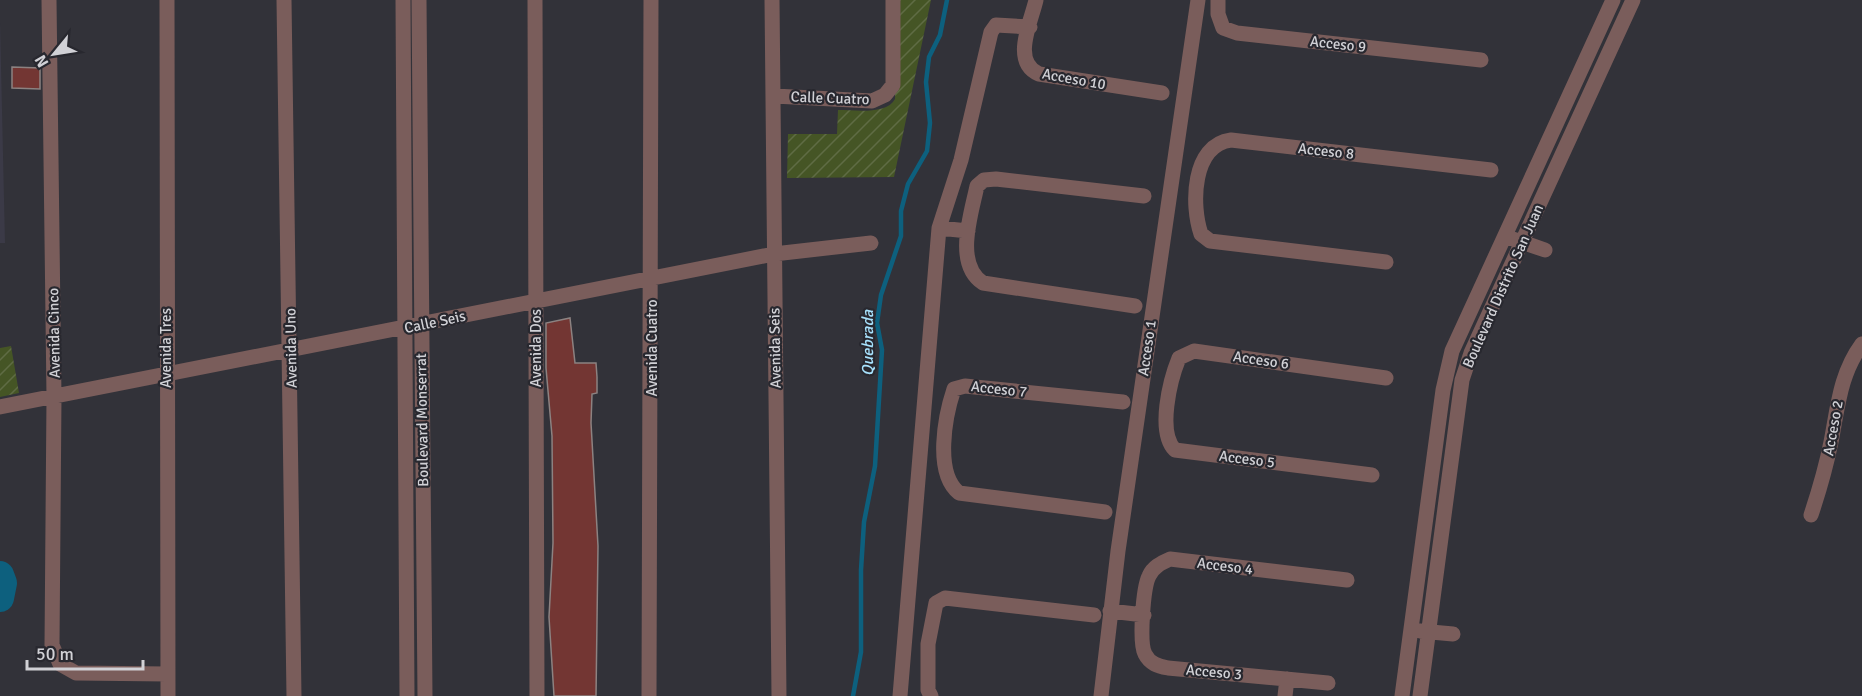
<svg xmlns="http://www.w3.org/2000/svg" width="1862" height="696" viewBox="0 0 1862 696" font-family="Signika,sans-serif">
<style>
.built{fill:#3b3a47}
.garden{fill:url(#garden-furrows)}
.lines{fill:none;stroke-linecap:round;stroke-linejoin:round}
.stream{stroke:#0d607e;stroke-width:4.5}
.river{stroke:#0d607e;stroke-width:28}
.building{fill:#733633;stroke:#8c8281;stroke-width:1.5}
.street{stroke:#7a5d5b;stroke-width:15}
.labels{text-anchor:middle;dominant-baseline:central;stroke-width:4.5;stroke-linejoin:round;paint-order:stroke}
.street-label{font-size:15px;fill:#d1d1d6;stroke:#28282f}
.water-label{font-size:16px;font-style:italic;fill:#a7e1fc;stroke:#28282f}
</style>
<defs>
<pattern id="garden-furrows" width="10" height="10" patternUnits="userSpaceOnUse" patternTransform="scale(1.5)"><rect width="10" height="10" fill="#455525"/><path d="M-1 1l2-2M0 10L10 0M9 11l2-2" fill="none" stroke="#5f6c44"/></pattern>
</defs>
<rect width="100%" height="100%" fill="#323239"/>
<path class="built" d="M0,21L5,243H0Z"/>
<path class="garden" d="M897,0H931L894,177L787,178L788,134H837L838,110C855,110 887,115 895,99Z
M11,346L19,393L0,397V348Z"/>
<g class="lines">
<path class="stream" d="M853,696L861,652V570L864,522L875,466L882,350L877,323L881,295L901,236V211L908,184L927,151L930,123L926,82L929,57L940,35L947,0"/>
<path class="river" d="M0,575L3,583L0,598"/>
</g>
<path class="building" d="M12,67L40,68V89L12,88Z
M570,318L575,363H596L597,377V393L592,394L591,423L598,546L596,696H554L549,617L553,543L552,436L546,368V323Z"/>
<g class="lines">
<path class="street" d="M49,0L54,397L52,645L60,664L76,673L167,674
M167,0L168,696
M284,0L294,696
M403,0L407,696
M419,0L425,696
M535,0L537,696
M772,0L779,696
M1036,0C1031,22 1011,62 1039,74L1162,93
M1218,0V14L1223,28L1237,33L1481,60
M774,96L872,101L885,95L893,85V0
M939,228L968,231
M1513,239L1545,250
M1386,262L1210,241L1201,234C1191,205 1192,145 1231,140L1491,170
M1135,306L983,283C954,264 971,215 977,186L984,180L996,179L1144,196
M0,407L774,254L871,243
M1372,475L1175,450C1157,432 1170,380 1179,358L1194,351L1386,378
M1105,512L959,493C934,473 945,416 954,389L965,386L1123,402
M1811,515C1819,491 1826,467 1831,442C1838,406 1840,374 1862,344
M1110,611L1144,615
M1420,631L1453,634
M1328,683L1168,668C1158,666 1150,664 1145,654C1139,643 1143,588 1149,576C1153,567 1161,563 1170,559L1347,580
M649,696L651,0
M900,696L939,228L961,160L991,32L996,25L1030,27
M931,696L928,690V644L936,603L945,598L1094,615
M1101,696L1118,551L1198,0
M1285,696L1287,679
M1402,696L1443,390L1452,351L1613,0
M1420,696L1462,380L1471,353L1633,0"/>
</g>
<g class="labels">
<g class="street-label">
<text transform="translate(1338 44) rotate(6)">Acceso 9</text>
<text transform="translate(1074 79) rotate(10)">Acceso 10</text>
<text transform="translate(830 98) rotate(2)">Calle Cuatro</text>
<text transform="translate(1326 151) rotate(6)">Acceso 8</text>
<text transform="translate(1503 286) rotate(-66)">Boulevard Distrito San Juan</text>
<text transform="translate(435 322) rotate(-12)">Calle Seis</text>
<text transform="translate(54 333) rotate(-91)">Avenida Cinco</text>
<text transform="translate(166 348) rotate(-90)">Avenida Tres</text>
<text transform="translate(291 348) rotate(-91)">Avenida Uno</text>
<text transform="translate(536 348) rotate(-90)">Avenida Dos</text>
<text transform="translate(652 348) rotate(-90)">Avenida Cuatro</text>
<text transform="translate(775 348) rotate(-91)">Avenida Seis</text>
<text transform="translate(1147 348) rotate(-82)">Acceso 1</text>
<text transform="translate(1261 360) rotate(8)">Acceso 6</text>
<text transform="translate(999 389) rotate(6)">Acceso 7</text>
<text transform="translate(422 420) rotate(-91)">Boulevard Monserrat</text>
<text transform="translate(1833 428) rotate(-80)">Acceso 2</text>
<text transform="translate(1247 459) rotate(7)">Acceso 5</text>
<text transform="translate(1225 566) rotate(7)">Acceso 4</text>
<text transform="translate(1214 672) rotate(5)">Acceso 3</text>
</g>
<g class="water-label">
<text transform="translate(868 343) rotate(-90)">Quebrada</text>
</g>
</g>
<g transform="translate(54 54) rotate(240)" stroke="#28282f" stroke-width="4.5" paint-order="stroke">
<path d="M0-4.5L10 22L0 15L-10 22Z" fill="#d1d1d6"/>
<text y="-9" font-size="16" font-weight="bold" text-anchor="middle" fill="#d1d1d6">N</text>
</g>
<path d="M27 660v9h116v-9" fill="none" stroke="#d1d1d6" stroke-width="3"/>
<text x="36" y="660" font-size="18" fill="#d1d1d6" stroke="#28282f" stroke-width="4.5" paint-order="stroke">50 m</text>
</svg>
